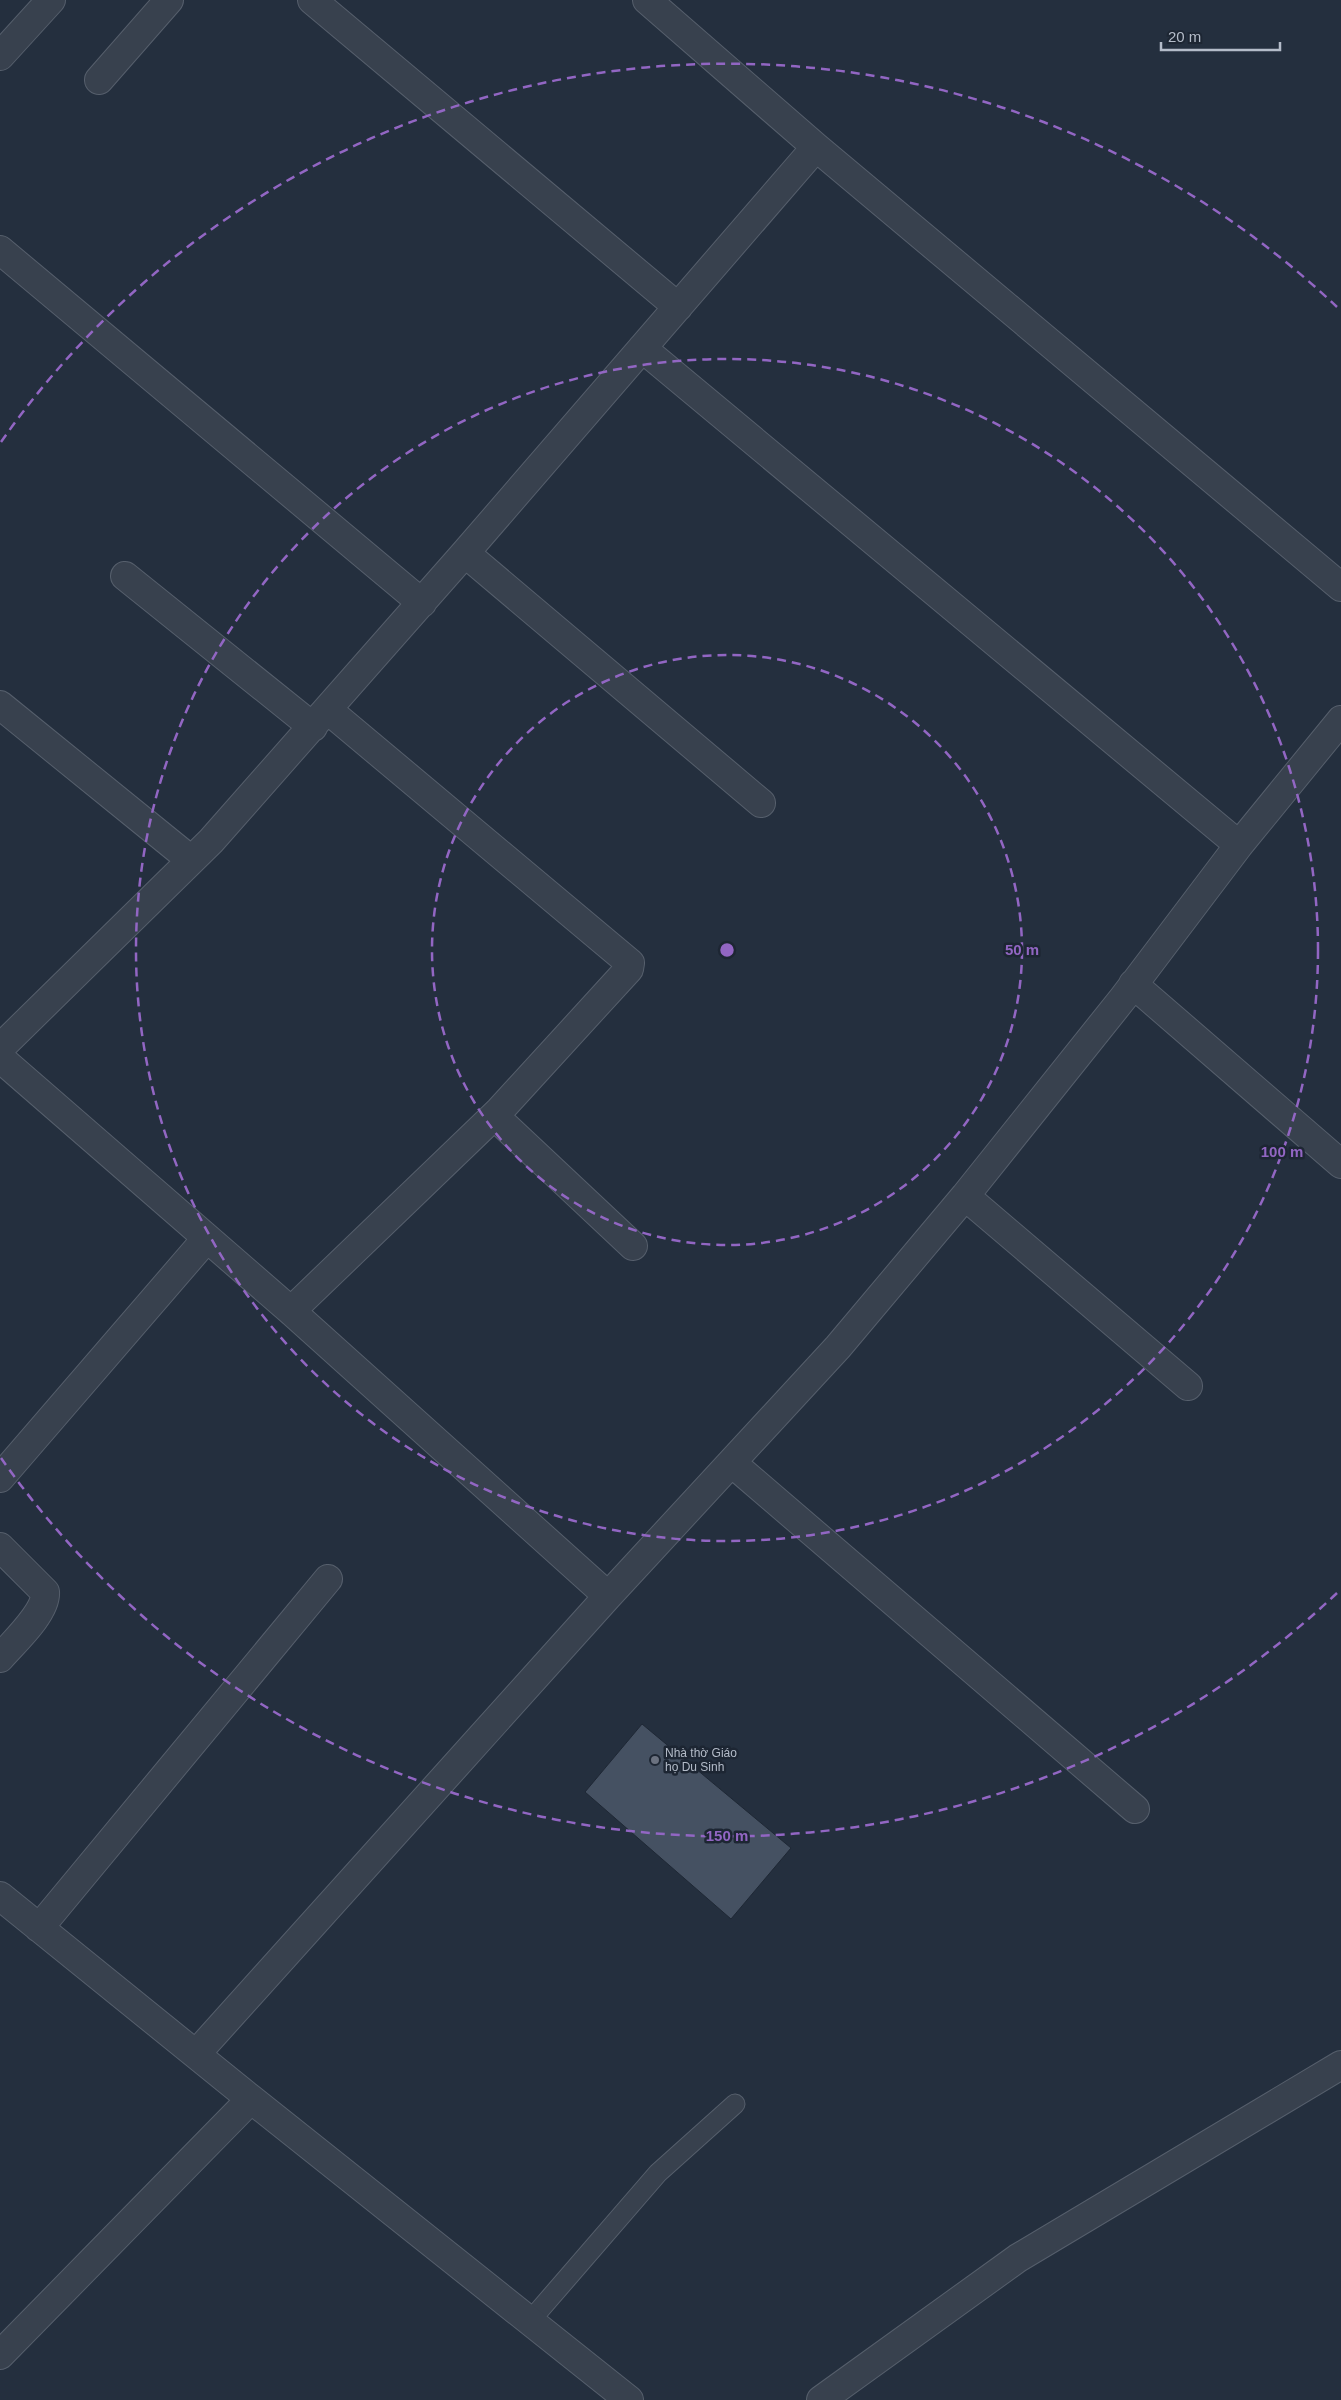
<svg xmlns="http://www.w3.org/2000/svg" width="1341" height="2400" viewBox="0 0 1341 2400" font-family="Arial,sans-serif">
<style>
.building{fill:#455162;stroke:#1f2835}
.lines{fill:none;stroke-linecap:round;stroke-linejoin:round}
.service-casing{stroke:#565f6c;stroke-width:21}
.minor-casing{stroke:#565f6c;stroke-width:30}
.service{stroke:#38414e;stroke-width:19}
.minor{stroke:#38414e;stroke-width:28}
.ring{fill:none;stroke:#9266c3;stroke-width:2.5;stroke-dasharray:9 6}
.worship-dot{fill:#6b7280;stroke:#1d2633;stroke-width:2}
.labels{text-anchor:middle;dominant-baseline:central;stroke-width:5;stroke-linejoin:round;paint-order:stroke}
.poi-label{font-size:12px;fill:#b4bcc9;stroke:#1d2633;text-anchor:start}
.centre{fill:#9266c3;stroke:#1d2633;stroke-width:2.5}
.ring-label{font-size:15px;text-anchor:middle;font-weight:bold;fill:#9266c3;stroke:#1d2633;stroke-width:5;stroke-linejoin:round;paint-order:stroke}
</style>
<rect width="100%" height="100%" fill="#242f3e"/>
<path class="building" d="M642,1724L791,1848L731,1919L585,1792Z"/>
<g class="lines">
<g class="service-casing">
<path id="service" d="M530,2321L658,2173L735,2104"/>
</g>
<g class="minor-casing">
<path id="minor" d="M312,0L678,307
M647,0L816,147L1341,587
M0,56L51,0
M99,80L169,0
M0,250L422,603
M642,348L1239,845
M465,553L761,803
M125,576L313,727
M0,705L191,860
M328,710L630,963L629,969L500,1110L499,1117L503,1124L633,1246
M1133,984L1341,1164
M0,1048L211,841L465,553L816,147
M0,1058L291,1311L608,1596
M965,1196L1188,1386
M291,1311L500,1110
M732,1463L1135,1809
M0,1478L207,1238
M0,1547L45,1592C47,1612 13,1643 0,1658
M0,1896L251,2099L629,2400
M39,1928L328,1579
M196,2054L608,1596L838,1347L965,1196L1124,997L1239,845L1341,720
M0,2355L251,2099
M821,2400L1018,2258L1341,2065"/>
</g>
<use href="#service" class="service"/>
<use href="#minor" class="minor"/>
</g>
<g class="ring">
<circle cx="727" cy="950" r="295"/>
<circle cx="727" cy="950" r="591"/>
<path d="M1337 1593A886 886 0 0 1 1 1458M1 442A886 886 0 0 1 1337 307"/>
</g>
<circle class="worship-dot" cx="655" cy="1760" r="5"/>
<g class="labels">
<g class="poi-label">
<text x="665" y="1753">Nhà thờ Giáo<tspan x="665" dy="14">họ Du Sinh</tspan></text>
</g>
</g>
<circle cx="727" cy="950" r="8" class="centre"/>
<g class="ring-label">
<text x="1022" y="955">50 m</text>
<text x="1282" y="1157">100 m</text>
<text x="727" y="1841">150 m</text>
</g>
<path d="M1161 42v8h119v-8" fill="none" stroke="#b4bcc9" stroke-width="2.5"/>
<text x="1168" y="42" font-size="15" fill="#b4bcc9" stroke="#1d2633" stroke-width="4" paint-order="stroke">20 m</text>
</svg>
